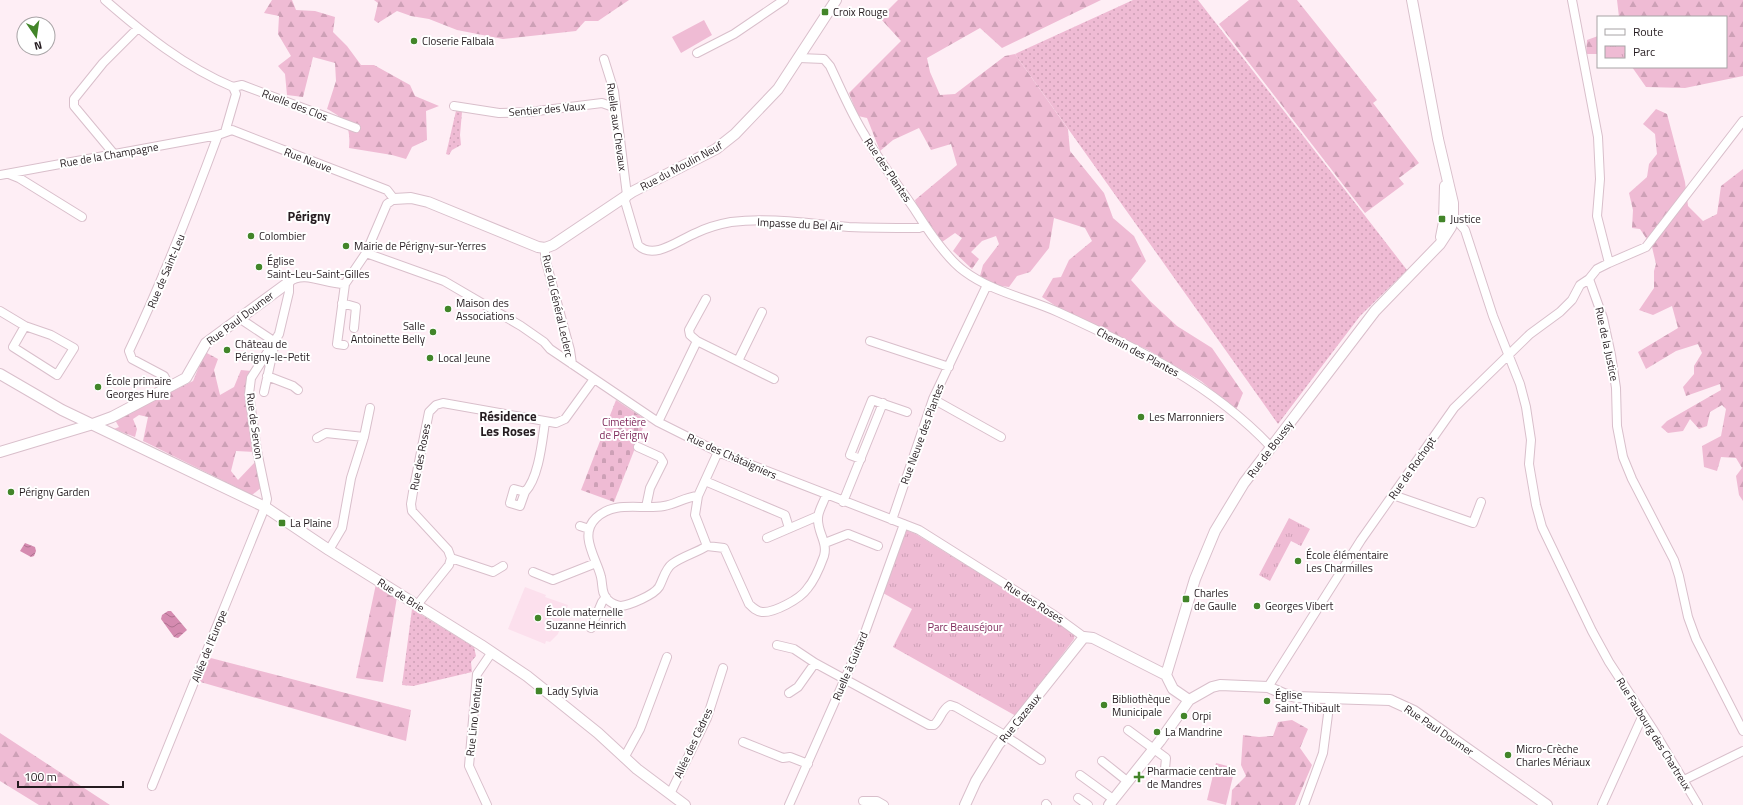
<svg xmlns="http://www.w3.org/2000/svg" width="1743" height="805" viewBox="0 0 1743 805" font-family="'Titillium Web',sans-serif">
<style>
.built{fill:#fce0ed}
.grass{fill:url(#grass-dots)}
.forest{fill:url(#forest-firs)}
.cemetery{fill:url(#cemetery-stones)}
.park{fill:url(#park-tufts)}
.pitch{fill:#efbbd4}
.water{fill:url(#water-waves)}
.lines{fill:none;stroke-linecap:round;stroke-linejoin:round}
.minor-casing{stroke:#d9bfcb;stroke-width:10}
.tertiary-casing{stroke:#d9bfcb;stroke-width:12}
.minor{stroke:#fff;stroke-width:8}
.tertiary{stroke:#fff;stroke-width:10}
.poi-dot{fill:#428529;stroke:#fff;stroke-width:1.5}
.labels{text-anchor:middle;dominant-baseline:central;stroke-width:4;stroke-linejoin:round;paint-order:stroke}
.poi-label{font-size:11px;fill:#251c20;stroke:#fff;text-anchor:start}
.street-label{font-size:11px;fill:#251c20;stroke:#fff}
.park-label{font-size:11px;fill:#7e2759;stroke:#fff}
.quarter-label{font-size:13px;font-weight:bold;fill:#251c20;stroke:#fff}
</style>
<defs>
<pattern id="grass-dots" width="8" height="8" patternUnits="userSpaceOnUse"><rect width="8" height="8" fill="#efbbd4"/><path d="M2 2h.1M6 6h.1" fill="none" stroke="#cda0b6" stroke-width="1.8" stroke-linecap="round"/></pattern>
<pattern id="forest-firs" width="22" height="20" patternUnits="userSpaceOnUse"><rect width="22" height="20" fill="#efbbd4"/><path d="M5 1l3.5 6h-7zM16 11l3.5 6h-7z" fill="#cda0b6"/></pattern>
<pattern id="cemetery-stones" width="16" height="16" patternUnits="userSpaceOnUse"><rect width="16" height="16" fill="#efbbd4"/><path d="M2 7V4a2 2 0 0 1 4 0v3zM10 15v-3a2 2 0 0 1 4 0v3z" fill="#cda0b6"/></pattern>
<pattern id="park-tufts" width="24" height="20" patternUnits="userSpaceOnUse"><rect width="24" height="20" fill="#efbbd4"/><path d="M3 7l-1-3M5 7V3M7 7l1-3M15 17l-1-3M17 17v-4M19 17l1-3" fill="none" stroke="#cda0b6"/></pattern>
<pattern id="water-waves" width="16" height="10" patternUnits="userSpaceOnUse"><rect width="16" height="10" fill="#d58bb0"/><path d="M0 5q4-4 8 0t8 0" fill="none" stroke="#ad718f"/></pattern>
</defs>
<rect width="100%" height="100%" fill="#feeef5"/>
<path class="built" d="M525,587L546,595L545,597L568,605L558,634L550,642L546,641L545,644L508,629Z"/>
<path class="grass" d="M1133,0H1198L1407,270L1360,316L1278,424L1015,54Z
M456,111L462,112L460,135L461,145L452,150L449,155L446,154Z
M412,609L474,647L476,656L471,662L472,672L413,686L402,685Z"/>
<path class="forest" d="M272,0H292L296,10L315,11L335,17L333,32L347,46L361,65H374L410,85L415,96L439,106L426,111L427,140L412,147L406,159L392,155L349,148C351,127 346,119 327,109L336,81L335,63L313,57L303,97L287,95L285,74L278,66L291,56L278,34L279,16L264,13Z
M374,0H629L598,21H585L576,31L503,39L457,30L429,19L411,16L397,11L378,23L374,20L378,3Z
M898,0H1101L1002,48L980,28L927,58L930,72L940,95L955,94L1005,56L1015,54L1068,129L1070,151L1104,193L1113,218L1134,236L1146,261L1131,280L1150,301L1177,326L1212,348L1243,393L1236,410L1201,381L1148,350L1071,316L1042,297L1053,278L1061,277L1069,260L1092,241L1085,228L1054,218L1049,248L1030,272L1017,276L1009,287L993,285L980,276L983,265L999,244L996,236L982,241L971,252L979,259L972,269L953,251L962,238L955,233L942,242L916,204L915,200L957,165L951,144L931,150L919,128L893,140L880,151L867,118L858,116L849,93L901,41L880,18Z
M1249,0H1297L1377,100L1373,103L1419,163L1399,178L1404,184L1365,213L1219,24Z
M1617,0H1743V76L1685,88L1646,87L1632,67H1726V17H1619Z
M1598,36V54H1586L1587,40Z
M1656,109L1667,114L1685,182L1688,206L1703,221L1717,214L1721,186L1743,169V501L1739,495L1736,476L1742,468L1736,458L1721,457L1717,471L1704,467L1702,446L1721,436L1726,409L1722,405L1710,412L1707,426L1699,429L1690,419L1683,431L1668,433L1661,427L1667,421L1721,390L1720,384L1686,396L1683,387L1694,374V366L1702,353L1698,344L1676,351L1646,369L1638,352L1678,328L1672,306L1653,315L1639,310L1654,288V271L1656,264L1652,247L1640,229L1632,228L1633,210L1629,193L1647,177L1649,164L1657,154L1655,134L1643,124Z
M205,352L218,359L214,370L220,395L234,387L241,370L251,371L245,396L255,452L236,451L231,471L238,480L257,460L262,487L252,495L143,441L148,417L139,415L133,419L137,429L135,437L114,429L119,427L115,420L193,381Z
M376,584L397,597L383,682L356,678Z
M207,657L411,710L406,741L197,681Z
M1292,720L1308,729L1300,748L1312,765L1295,805H1231L1232,790L1246,776L1241,765L1243,735L1259,737L1273,736L1278,722Z
M0,733L110,805H39L0,781Z"/>
<path class="cemetery" d="M616,400L646,420L614,502L581,490Z"/>
<path class="park" d="M1289,518L1310,529L1301,546L1291,541L1270,581L1259,575Z
M906,530L916,534L1075,633L1074,639L1016,716L893,647L912,609L883,593Z"/>
<path class="pitch" d="M704,20L712,35L681,53L672,37Z
M1216,763L1235,768L1226,805L1207,800Z"/>
<path class="water" d="M25,543L35,547L36,551L34,556L31,557L20,551Z
M168,611H171L187,630L178,638L174,637L161,619L162,615Z"/>
<g class="lines">
<g class="minor-casing">
<path id="minor" d="M105,0C144,34 185,67 233,87L236,94L225,132
M1572,0L1598,137L1600,179L1597,216L1609,263L1597,269L1589,279L1603,318L1611,355L1616,388L1617,426L1623,457L1632,479L1674,560L1679,576L1688,617L1696,639L1743,731
M697,53L734,34L784,0
M799,58L824,59L830,66C841,89 851,113 864,134C879,161 898,185 915,210C927,229 946,258 964,271C992,292 1027,298 1058,312C1137,348 1212,384 1272,448
M604,59L614,91L627,195L625,201L638,245C654,261 680,239 696,233C706,228 720,224 731,222C770,217 810,224 849,227C873,228 896,228 919,228L925,226
M233,87L242,85L356,128
M454,106L499,113L529,112L602,103L616,108
M114,154L74,106V99L103,63L138,28
M9,174L19,178L82,217
M0,175L218,135L232,130L387,190L394,199L387,204L366,253L345,284C327,285 304,270 289,282V292L279,334L251,378L249,394L257,451L267,499L265,507L152,786
M1449,219L1458,222L1465,230L1493,316L1520,384L1526,407L1531,440L1529,464L1536,505L1542,527L1592,631L1609,662L1654,731L1698,805
M545,248V258L570,350L572,364
M366,253L444,281L521,326L544,342L550,349L658,422L718,452L919,530L1054,615L1084,637
M1609,263L1646,247L1743,121
M342,303L356,307L354,328
M0,311L25,326L51,335L74,348L57,375L13,347L25,326
M239,318L275,342L264,392
M697,341L690,335L689,330L706,299
M870,341L949,367
M344,345L337,344L345,284
M738,361L762,312
M267,376L293,386L298,390
M170,387L164,376L132,359L129,351C163,280 191,208 218,135
M933,399L1001,437
M658,422L697,341L774,379
M317,438L326,433L364,437
M638,447L660,457L663,462L650,488L646,507
M861,459L850,455L872,400L907,412
M705,481L785,515L789,528
M525,492L520,506L510,503L514,489L525,492C539,477 542,442 545,422
M1393,495L1473,523L1481,502
M698,496C685,497 676,504 664,506C641,510 615,500 596,518C578,535 597,559 601,577C603,585 601,594 608,600C611,603 617,606 621,606C630,605 654,595 659,587C663,580 665,569 672,564C683,556 696,553 707,546
M843,502L883,403
M892,520L933,399L987,285
M580,526L589,529
M767,538L818,516
M825,543L848,534L878,546
M707,546L724,548L749,604C753,608 756,611 762,612C774,613 800,599 807,589C814,581 820,567 824,556C828,542 817,532 818,518C818,511 824,502 826,495
M707,546L695,515L698,496L718,452
M329,550L342,528L351,478L364,437L370,408
M451,558L493,572L503,566
M533,572L553,580L596,563
M417,605L449,565L451,558L448,550L412,511L411,504L413,492L429,412L436,405L443,403L556,423L565,419L594,379
M591,628L602,602L606,597
M777,645L794,649L815,663L929,725H934C941,719 941,710 950,705L956,707L1001,733L1041,760
M1268,687L1361,540L1454,408L1530,334L1560,312L1572,300L1580,285L1589,279
M789,693L798,687L815,663
M1128,730L1166,758L1165,769
M743,742L783,758L790,757L808,764
M624,758L640,729L667,657
M1102,761L1127,781
M1080,775L1113,799
M1684,780L1743,751
M670,794L707,718L723,668
M1078,798L1088,805
M863,801H877L884,805
M1046,804L1047,805
M487,805L469,766L477,674L492,652
M789,805L863,638L904,524
M1304,805L1323,753L1330,699
M1602,805L1643,715"/>
</g>
<g class="tertiary-casing">
<path id="tertiary" d="M394,199L411,198L428,202L538,247L545,248L553,245L632,192L716,149L735,134L778,89L836,0
M1441,237L1444,222L1445,186
M0,374L62,410L265,507L329,550L481,645L527,676L598,733L637,769L685,805
M0,452L93,424L112,417L186,378L206,343L289,282
M1166,675L1195,579L1215,531L1244,483L1375,311L1440,244L1451,227L1453,220V203L1438,139L1412,0
M1166,675L1173,689L1189,700
M965,805L976,781L998,745L1084,637L1093,638L1166,675
M1109,805L1160,741L1189,700L1212,687L1220,685L1268,687L1284,694L1296,697L1390,700L1414,711L1547,805"/>
</g>
<use href="#minor" class="minor"/>
<use href="#tertiary" class="tertiary"/>
</g>
<g class="poi-dot">
<rect x="821" y="8" width="8" height="8" rx="2"/>
<circle cx="414" cy="41" r="4"/>
<rect x="1438" y="215" width="8" height="8" rx="2"/>
<circle cx="251" cy="236" r="4"/>
<circle cx="346" cy="246" r="4"/>
<circle cx="259" cy="267" r="4"/>
<circle cx="448" cy="309" r="4"/>
<circle cx="433" cy="332" r="4"/>
<circle cx="227" cy="350" r="4"/>
<circle cx="430" cy="358" r="4"/>
<circle cx="98" cy="387" r="4"/>
<circle cx="1141" cy="417" r="4"/>
<circle cx="11" cy="492" r="4"/>
<rect x="278" y="519" width="8" height="8" rx="2"/>
<circle cx="1298" cy="561" r="4"/>
<rect x="1182" y="595" width="8" height="8" rx="2"/>
<circle cx="1257" cy="606" r="4"/>
<circle cx="538" cy="618" r="4"/>
<rect x="535" y="687" width="8" height="8" rx="2"/>
<circle cx="1267" cy="701" r="4"/>
<circle cx="1104" cy="705" r="4"/>
<circle cx="1184" cy="716" r="4"/>
<circle cx="1157" cy="732" r="4"/>
<circle cx="1508" cy="755" r="4"/>
<path d="M1137 771h4v4h4v4h-4v4h-4v-4h-4v-4h4z"/>
</g>
<g class="labels">
<g class="poi-label">
<text x="833" y="12">Croix Rouge</text>
<text x="422" y="41">Closerie Falbala</text>
<text x="1450" y="219">Justice</text>
<text x="259" y="236">Colombier</text>
<text x="354" y="246">Mairie de Périgny-sur-Yerres</text>
<text x="267" y="261">Église<tspan x="267" dy="13">Saint-Leu-Saint-Gilles</tspan></text>
<text x="456" y="303">Maison des<tspan x="456" dy="13">Associations</tspan></text>
<text x="425" y="326" text-anchor="end">Salle<tspan x="425" dy="13">Antoinette Belly</tspan></text>
<text x="235" y="344">Château de<tspan x="235" dy="13">Périgny-le-Petit</tspan></text>
<text x="438" y="358">Local Jeune</text>
<text x="106" y="381">École primaire<tspan x="106" dy="13">Georges Hure</tspan></text>
<text x="1149" y="417">Les Marronniers</text>
<text x="19" y="492">Périgny Garden</text>
<text x="290" y="523">La Plaine</text>
<text x="1306" y="555">École élémentaire<tspan x="1306" dy="13">Les Charmilles</tspan></text>
<text x="1194" y="593">Charles<tspan x="1194" dy="13">de Gaulle</tspan></text>
<text x="1265" y="606">Georges Vibert</text>
<text x="546" y="612">École maternelle<tspan x="546" dy="13">Suzanne Heinrich</tspan></text>
<text x="547" y="691">Lady Sylvia</text>
<text x="1275" y="695">Église<tspan x="1275" dy="13">Saint-Thibault</tspan></text>
<text x="1112" y="699">Bibliothèque<tspan x="1112" dy="13">Municipale</tspan></text>
<text x="1192" y="716">Orpi</text>
<text x="1165" y="732">La Mandrine</text>
<text x="1516" y="749">Micro-Crèche<tspan x="1516" dy="13">Charles Mériaux</tspan></text>
<text x="1147" y="771">Pharmacie centrale<tspan x="1147" dy="13">de Mandres</tspan></text>
</g>
<g class="street-label">
<text transform="translate(295 105) rotate(21)">Ruelle des Clos</text>
<text transform="translate(547 109) rotate(-5)">Sentier des Vaux</text>
<text transform="translate(617 127) rotate(82)">Ruelle aux Chevaux</text>
<text transform="translate(109 155) rotate(-10)">Rue de la Champagne</text>
<text transform="translate(308 160) rotate(21)">Rue Neuve</text>
<text transform="translate(681 166) rotate(-28)">Rue du Moulin Neuf</text>
<text transform="translate(888 170) rotate(56)">Rue des Plantes</text>
<text transform="translate(800 224) rotate(3)">Impasse du Bel Air</text>
<text transform="translate(166 271) rotate(-67)">Rue de Saint-Leu</text>
<text transform="translate(558 306) rotate(77)">Rue du Général Leclerc</text>
<text transform="translate(240 318) rotate(-37)">Rue Paul Doumer</text>
<text transform="translate(1607 344) rotate(78)">Rue de la Justice</text>
<text transform="translate(1138 352) rotate(28)">Chemin des Plantes</text>
<text transform="translate(255 426) rotate(82)">Rue de Servon</text>
<text transform="translate(922 434) rotate(-70)">Rue Neuve des Plantes</text>
<text transform="translate(1270 449) rotate(-53)">Rue de Boussy</text>
<text transform="translate(732 456) rotate(24)">Rue des Châtaigniers</text>
<text transform="translate(420 457) rotate(-79)">Rue des Roses</text>
<text transform="translate(1412 468) rotate(-55)">Rue de Rochopt</text>
<text transform="translate(401 595) rotate(32)">Rue de Brie</text>
<text transform="translate(1034 602) rotate(32)">Rue des Roses</text>
<text transform="translate(209 646) rotate(-68)">Allée de l'Europe</text>
<text transform="translate(850 666) rotate(-67)">Ruelle à Guitard</text>
<text transform="translate(474 717) rotate(-84)">Rue Lino Ventura</text>
<text transform="translate(1020 718) rotate(-51)">Rue Cazeaux</text>
<text transform="translate(1439 730) rotate(34)">Rue Paul Doumer</text>
<text transform="translate(1654 734) rotate(58)">Rue Faubourg des Chartreux</text>
<text transform="translate(693 743) rotate(-65)">Allée des Cèdres</text>
</g>
<g class="park-label">
<text x="624" y="422">Cimetière<tspan x="624" dy="13">de Périgny</tspan></text>
<text x="965" y="627">Parc Beauséjour</text>
</g>
<g class="quarter-label">
<text x="309" y="216">Périgny</text>
<text x="508" y="416">Résidence<tspan x="508" dy="15">Les Roses</tspan></text>
</g>
</g>
<rect x="1597" y="16" width="130" height="52" fill="#ffffff" stroke="#a8a4a6"/>
<rect x="1605" y="29" width="20" height="6" fill="#ffffff" stroke="#a8a4a6"/>
<text x="1633" y="36" font-size="12" fill="#251c20">Route</text>
<rect x="1605" y="46" width="20" height="12" fill="url(#park-tufts)" stroke="#a8a4a6"/>
<text x="1633" y="56" font-size="12" fill="#251c20">Parc</text>
<g transform="translate(36 36) rotate(167)"><circle r="19" fill="#ffffff" stroke="#a8a4a6"/>
<path d="M0-3L7 15L0 10L-7 15Z" fill="#428529"/>
<text y="-6" font-size="11" font-weight="bold" text-anchor="middle" fill="#251c20">N</text>
</g>
<path d="M18 781v6h105v-6" fill="none" stroke="#251c20" stroke-width="2"/>
<text x="24" y="781" font-size="12" fill="#251c20" stroke="#ffffff" stroke-width="3" paint-order="stroke">100 m</text>
</svg>
